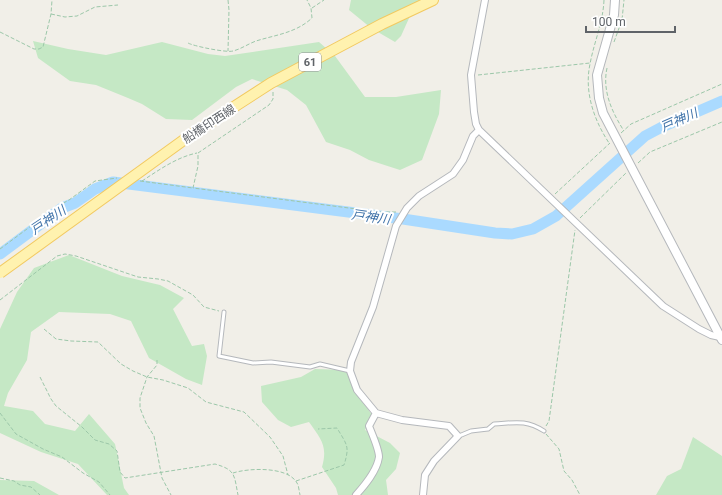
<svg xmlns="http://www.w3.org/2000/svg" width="722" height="495" viewBox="0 0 722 495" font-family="Roboto,'Noto Sans JP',sans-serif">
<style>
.green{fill:#c5e8c5}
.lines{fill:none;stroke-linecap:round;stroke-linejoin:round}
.river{stroke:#aadaff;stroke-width:11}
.service-casing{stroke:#b5b8bc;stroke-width:5}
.minor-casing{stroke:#b5b8bc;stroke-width:8}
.tertiary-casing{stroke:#b5b8bc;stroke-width:10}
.primary-casing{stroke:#f2c960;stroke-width:12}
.path{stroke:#9cc7a9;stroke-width:1;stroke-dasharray:4 2;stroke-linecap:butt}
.service{stroke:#fff;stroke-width:3}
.minor{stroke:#fff;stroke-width:6}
.tertiary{stroke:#fff;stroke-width:8}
.primary{stroke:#fff2af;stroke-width:10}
.primary-bridge-casing{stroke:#f2c960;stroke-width:12;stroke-linecap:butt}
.primary-bridge{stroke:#fff2af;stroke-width:10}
.labels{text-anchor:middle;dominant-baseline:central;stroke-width:4;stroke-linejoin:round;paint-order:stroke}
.shield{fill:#fff;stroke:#8f9295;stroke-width:1}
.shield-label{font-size:11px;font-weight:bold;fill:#5f6368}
.street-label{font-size:12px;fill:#5f6368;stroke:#fff}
.water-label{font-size:13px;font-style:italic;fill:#4174aa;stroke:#fff}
</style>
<rect width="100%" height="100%" fill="#f1efe8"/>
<path class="green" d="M351,0H437L438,3L410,16L401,36L395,42L371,28L349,10Z
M33,41L68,49L106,55L162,42L208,54L225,56L319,42L335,56L365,97H396L441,90L439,114L422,160L400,170L369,160L350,150L326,142L306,105L287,90L252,79L236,87L192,120L166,119L142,104L128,98L96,85L70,81L38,58Z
M69,255L122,276L160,285L184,298L173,309L192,346L204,344L207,356L202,385L186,379L149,358L131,321L110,314L59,312L31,332L27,360L8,393L4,406L33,411L45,424L75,431L89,414L115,444L124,488L129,495H107L78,464L41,452L0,433V329L17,292L34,268Z
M315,369L347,370L358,395L372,415L365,430L390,443L400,453L396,469L386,480L388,495H338L336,488L322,467C328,446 321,439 309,422L291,427L278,420L262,402L261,386L301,377Z
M693,437L722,456V495H656L667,476L681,469Z
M0,480L34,481L59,495H0Z"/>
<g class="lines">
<path class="river" d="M0,254L62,208L75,203L95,189L113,182L403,219L495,233L512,234L533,229L556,216L645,136L662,127L722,101"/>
<g class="service-casing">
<path id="service" d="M224,312L219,356L253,363L271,362L310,367L320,364L350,371
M459,436L471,431L488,429L494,424C514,423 525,419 544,431"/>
</g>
<g class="minor-casing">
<path id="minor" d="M485,0L471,75L474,112L476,124L479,130L663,306L699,329L711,335L720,337
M356,495C365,485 377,471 379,457C379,449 372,434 369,426L376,413
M423,495L425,475L434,461L458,436L449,426L402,420L376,413L357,390L350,371L351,362L373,307L396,226L407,208L419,196L453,174L463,160L473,136L479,130"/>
</g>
<g class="tertiary-casing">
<path id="tertiary" d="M615,0L614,15L597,75L599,98L603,113L722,340"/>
</g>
<g class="primary-casing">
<path id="primary" d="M192,134L271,83L382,24L433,0"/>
</g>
<path class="path" d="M228,0L229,10L228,51
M604,0C603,23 594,42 590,64C584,92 594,120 609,143
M312,8L324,0
M51,14L65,17L77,16L95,7L118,5
M0,32L34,49H39L43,47L51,14L52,0
M614,42L622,20L624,0
M188,43C193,46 227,53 233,51C241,49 248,44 256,41C275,35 296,33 312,18L311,8L307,0
M607,68C602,91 612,112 624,131
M478,75L590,63
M273,92V99L269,105L198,153V166L193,188L380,212H396
M621,133L631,124L722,84
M638,163L650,152L722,122
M140,181L193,188
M142,181C159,170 177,157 197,153
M555,194L610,143
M580,218L626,173
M0,249L58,206L69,200L95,181L117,178
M0,300L57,256L65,254L76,256L138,277L158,279L168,281L193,295L204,307L219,311
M44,329L56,339L71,341L98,342L121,364L133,371L147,377L163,380L188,388L206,402L244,412L270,437L283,456L288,475
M157,360V365L147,377L140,398V408L146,423L154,436L162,478L171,495
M40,377L51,399L56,406L82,427L95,440L109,444L117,451L120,472L125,478L215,464C236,470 234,475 238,495
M0,413L16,434L43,449L62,457L83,473L99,482L110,495
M546,426L549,421L575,230
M546,434L559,449L564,471L572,480L580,495
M233,473C248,468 288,466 297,483C299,486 299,491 300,495
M0,478L14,481L20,485L31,487L40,495
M296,481L344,465C350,446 347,445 337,428L318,429"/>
<use href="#service" class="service"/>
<use href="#minor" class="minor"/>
<use href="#tertiary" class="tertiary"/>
<use href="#primary" class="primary"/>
<g class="primary-bridge-casing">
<path id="primary-bridge" d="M0,273L192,134"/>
</g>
<use href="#primary-bridge" class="primary-bridge"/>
</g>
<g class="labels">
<rect class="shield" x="299" y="53" width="22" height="18" rx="3"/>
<g class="shield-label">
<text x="310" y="62">61</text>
</g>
<g class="street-label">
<text transform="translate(209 124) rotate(-33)">船橋印西線</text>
</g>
<g class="water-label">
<text transform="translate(679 120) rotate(-24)">戸神川</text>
<text transform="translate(371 217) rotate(8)">戸神川</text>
<text transform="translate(48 220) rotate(-34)">戸神川</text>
</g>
</g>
<path d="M586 26v6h89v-6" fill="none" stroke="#5f6368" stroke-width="2"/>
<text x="592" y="26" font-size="12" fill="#5f6368" stroke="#ffffff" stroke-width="3" paint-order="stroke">100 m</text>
</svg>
